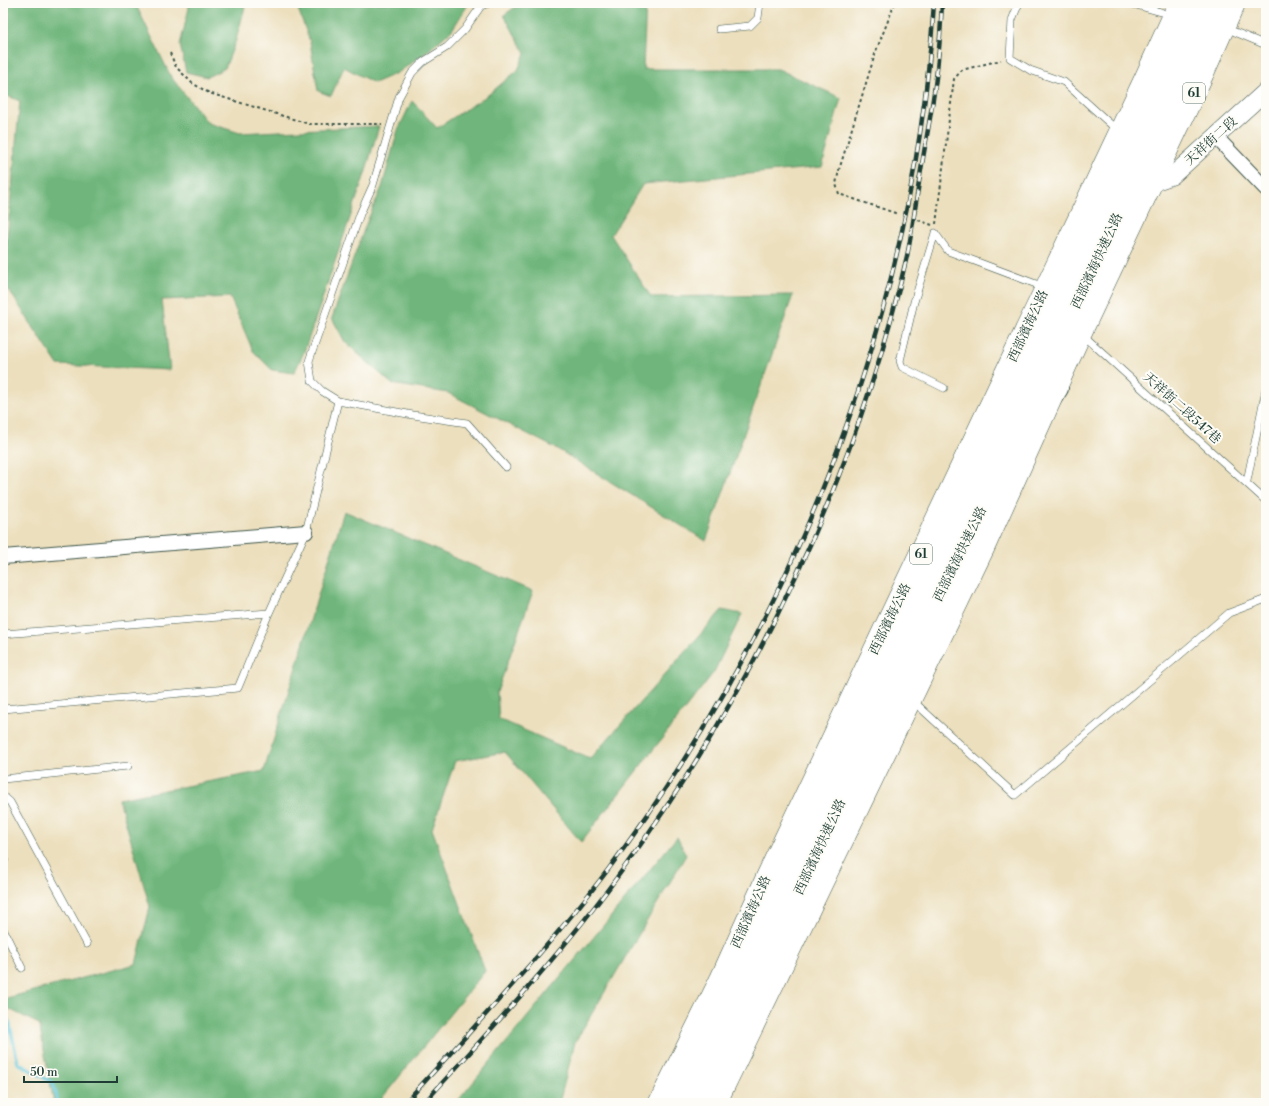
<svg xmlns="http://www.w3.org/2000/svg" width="1269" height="1106" viewBox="0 0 1269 1106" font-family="'Libre Bodoni','Noto Serif TC',serif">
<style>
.forest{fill:#70b67b;stroke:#487a58}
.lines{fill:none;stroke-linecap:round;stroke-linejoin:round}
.stream{stroke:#5cc4d9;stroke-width:3.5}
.service-casing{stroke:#3e5549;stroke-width:8}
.minor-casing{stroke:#3e5549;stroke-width:16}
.tertiary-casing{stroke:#3e5549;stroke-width:18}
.primary-casing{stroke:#3e5549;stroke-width:22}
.trunk-casing{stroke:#3e5549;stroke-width:24}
.path{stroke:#3e5549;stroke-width:2;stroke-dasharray:3 3;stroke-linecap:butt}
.service{stroke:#fff;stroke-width:7}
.minor{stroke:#fff;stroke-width:14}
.tertiary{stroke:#fff;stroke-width:17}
.primary{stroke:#fff;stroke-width:21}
.trunk{stroke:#fff;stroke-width:22}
.rail-casing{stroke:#1f3d34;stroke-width:4.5}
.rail{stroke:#fdfcf7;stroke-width:3;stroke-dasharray:9;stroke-linecap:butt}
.labels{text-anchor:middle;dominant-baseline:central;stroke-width:4;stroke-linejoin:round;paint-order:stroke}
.shield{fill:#fdfcf7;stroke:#62766e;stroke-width:1}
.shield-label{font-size:12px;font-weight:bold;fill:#1f3d34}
.street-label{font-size:13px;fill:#1f3d34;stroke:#fdfcf7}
</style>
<rect width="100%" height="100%" fill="#fdfcf7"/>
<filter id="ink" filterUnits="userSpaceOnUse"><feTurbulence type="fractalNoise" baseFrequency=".025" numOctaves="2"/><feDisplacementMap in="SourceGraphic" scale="8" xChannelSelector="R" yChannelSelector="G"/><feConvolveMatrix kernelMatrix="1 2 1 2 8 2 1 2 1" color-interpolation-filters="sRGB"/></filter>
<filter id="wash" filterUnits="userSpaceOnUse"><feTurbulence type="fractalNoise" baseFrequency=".012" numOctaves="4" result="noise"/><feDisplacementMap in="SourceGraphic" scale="16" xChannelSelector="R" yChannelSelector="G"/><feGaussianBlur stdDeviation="0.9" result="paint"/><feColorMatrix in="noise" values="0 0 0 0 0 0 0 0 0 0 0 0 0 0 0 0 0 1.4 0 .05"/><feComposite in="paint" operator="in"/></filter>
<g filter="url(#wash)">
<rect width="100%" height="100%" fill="#ecdfbd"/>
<path class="forest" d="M3,3H140L136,5L171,77L208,123L240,133L379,126L365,174L304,352L294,373L272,370L253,351L230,297L162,300L170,370L58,365L3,281L20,101L3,94Z
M188,3H246L236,40L225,68L207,77L186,72L180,45L189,8Z
M296,3H469L452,30L424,54L399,72L374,83L344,67L331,96L318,91L310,42Z
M521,3H646L643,69H778L841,98L822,167L643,184L611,235L651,297L793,295L706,541L559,450L448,393L392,384L345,342L332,318L366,224L382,187L398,130L412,101L437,128L488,95L518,70L525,53L504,15Z
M344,511L533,591L497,692L499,719L590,759L722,610L742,614L714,672L581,842L505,752L455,761L432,829L485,971L378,1103H54L39,1024L3,1006V999L136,964L150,907L119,799L264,771Z
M677,837L686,855L575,1042L559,1103H456Z"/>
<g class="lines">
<path class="stream" d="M3,1013L9,1022L18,1063L53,1083L57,1098L55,1103"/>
</g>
</g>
<g filter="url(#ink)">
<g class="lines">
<g class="service-casing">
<path id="service" d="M489,3L481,6L465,29L447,47L423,62L412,73L399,97L373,185L360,214L309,361L312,381L322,391L338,401L413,415L467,423L506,467
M1019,3L1012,20L1010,58L1030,70L1064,82L1117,130
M1129,3L1161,12
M719,29L750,26L758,18L760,3
M1235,32L1266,45
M935,233L914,302L900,361L902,367L944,388
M935,233L948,251L1044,287
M1083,335L1266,501
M1247,481L1266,389
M3,634L269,613
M912,700L1015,795L1229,613L1266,599
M3,709L238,688L269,613L306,532L338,401
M3,779L128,766
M3,796L10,802L87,944
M3,848L5,857L3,868
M3,929L22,968"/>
</g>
<g class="minor-casing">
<path id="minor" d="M1215,136L1266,189
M3,557L306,532"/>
</g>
<g class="tertiary-casing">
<path id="tertiary" d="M1152,183L1172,176L1266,91"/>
</g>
<g class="primary-casing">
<path id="primary" d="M659,1103L720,980L767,876L1145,78L1179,3
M716,1103L984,548L1081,333L1195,92L1235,3"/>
</g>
<g class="trunk-casing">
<path id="trunk" d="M1029,431L1057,388
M678,1103C791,868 903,633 1013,397C1074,266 1137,136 1195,3
M698,1103L756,983L863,755L990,493L1033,395L1106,243L1215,3"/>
</g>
<path class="path" d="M895,3L876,51L839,170L836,184L839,194L898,214
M170,53L176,67L192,83L209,93L309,124H382
M918,220L932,225
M936,224L954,79L962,70L1001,60"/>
<use href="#service" class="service"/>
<use href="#minor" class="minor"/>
<use href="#tertiary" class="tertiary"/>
<use href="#primary" class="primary"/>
<use href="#trunk" class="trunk"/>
<g class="rail-casing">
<path id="rail" d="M405,1103C474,1027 545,952 607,871C795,622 914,315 934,3
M424,1103C494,1026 565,950 626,865C756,686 857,473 907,256C913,228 916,199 921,170C927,133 935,96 938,59C940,41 941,22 942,3"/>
</g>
<use href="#rail" class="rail"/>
</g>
</g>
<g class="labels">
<g class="shield">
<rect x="1183" y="83" width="22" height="20" rx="3"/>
<rect x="910" y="544" width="22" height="20" rx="3"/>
</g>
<g class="shield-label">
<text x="1194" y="93">61</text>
<text x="921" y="554">61</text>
</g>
<g class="street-label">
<text transform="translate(1211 141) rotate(-42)">天祥街二段</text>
<text transform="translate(1097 261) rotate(-65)">西部濱海快速公路</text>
<text transform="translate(1028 326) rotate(-65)">西部濱海公路</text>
<text transform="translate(1182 408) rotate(42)">天祥街二段547巷</text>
<text transform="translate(960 554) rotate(-64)">西部濱海快速公路</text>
<text transform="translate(890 619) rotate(-64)">西部濱海公路</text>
<text transform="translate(820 847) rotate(-65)">西部濱海快速公路</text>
<text transform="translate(751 912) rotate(-66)">西部濱海公路</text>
</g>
</g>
<rect width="1269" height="1106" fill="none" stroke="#fdfcf7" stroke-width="16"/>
<path d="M24 1076v6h93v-6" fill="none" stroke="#1f3d34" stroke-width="2"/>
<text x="30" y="1076" font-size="12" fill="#1f3d34" stroke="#fdfcf7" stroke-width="3" paint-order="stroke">50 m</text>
</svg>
